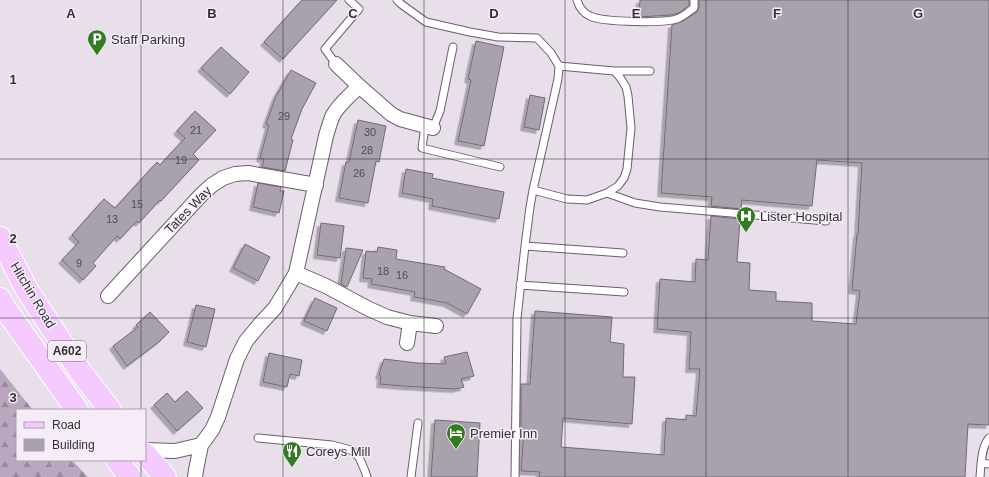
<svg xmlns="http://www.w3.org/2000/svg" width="989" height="477" viewBox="0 0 989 477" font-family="Helvetica,sans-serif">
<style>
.forest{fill:url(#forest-firs)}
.building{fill:#a9a1ab;stroke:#726a74;filter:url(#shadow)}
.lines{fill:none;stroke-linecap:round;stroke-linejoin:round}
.lane-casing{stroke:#68606a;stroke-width:9}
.street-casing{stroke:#68606a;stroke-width:16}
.primary-casing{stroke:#fff;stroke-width:24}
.lane{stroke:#fff;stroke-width:7}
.street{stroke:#fff;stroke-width:14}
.primary{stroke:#f5caff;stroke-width:22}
.grid{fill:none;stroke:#333034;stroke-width:1;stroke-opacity:0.55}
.labels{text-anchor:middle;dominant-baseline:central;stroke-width:3;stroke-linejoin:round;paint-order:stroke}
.number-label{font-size:11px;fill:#504c52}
.shield{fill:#f5ecf8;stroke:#6d686f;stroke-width:1}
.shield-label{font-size:12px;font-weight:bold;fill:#333034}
.poi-label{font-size:13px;fill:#333034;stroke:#f5ecf8;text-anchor:start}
.street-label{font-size:13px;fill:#333034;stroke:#f5ecf8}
.grid-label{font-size:13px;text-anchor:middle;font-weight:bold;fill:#333034;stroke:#f5ecf8;stroke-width:3;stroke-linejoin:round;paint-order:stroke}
</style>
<defs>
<pattern id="forest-firs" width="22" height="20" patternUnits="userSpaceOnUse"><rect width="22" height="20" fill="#baa7bf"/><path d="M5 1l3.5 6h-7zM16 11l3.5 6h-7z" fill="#98889c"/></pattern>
<filter id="shadow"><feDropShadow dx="-3.5" dy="3.5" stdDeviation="0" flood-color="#0004"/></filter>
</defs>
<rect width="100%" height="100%" fill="#e8dfea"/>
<path class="forest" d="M0,369L33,410H17V460H72L88,477H0Z"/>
<path class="building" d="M302,0H337L283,59L264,42Z
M640,0H689V5L679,13L671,15L639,17Z
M699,0H989V425L968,424L965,477H539L540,472L521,471L524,429H521V384H530L535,311L612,317L610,342L624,344L623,377H635L632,424L563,418L561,447L664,455L666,418L686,420V415L696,416L700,369H689L691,332L657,329L660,279L695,282L696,259L708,260L711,216L740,219L737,262L750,263L749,290L776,292V301L812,303V321L856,324L860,291L852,290L857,234H858L862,163L817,160L812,206L742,200L741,209L711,206L712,197L661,193L672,25L683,21L697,12L699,8Z
M476,41L504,47L484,146L458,141L471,80L468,79Z
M221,47L249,72L230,94L201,68Z
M291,70L316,83L302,109L291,139L293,140L285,171L262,167L264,159L260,158L269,125L266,124L276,96Z
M530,95L545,98L539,130L524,127Z
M195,111L216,130L193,154L199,160L161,201L160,200L139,223L137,221L120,239L117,236L93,263L96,266L83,280L62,260L79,242L72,235L104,199L115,208L157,162L160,165L185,138L177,131Z
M358,120L386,126L379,162L376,161L368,203L339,198L346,162H349Z
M406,169L433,174L432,178L504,192L499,219L432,206L433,199L402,193Z
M258,183L281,187L280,191H284L279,213L253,207Z
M321,223L344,226L340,258L317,255Z
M245,244L270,257L258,281L233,268Z
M378,247L397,250L396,259L445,267L444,269L481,289L467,314L447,303L414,297L415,292L371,284L372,279L363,278L366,251L377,252Z
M346,248L363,250L347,287L341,284Z
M315,298L337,308L327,331L304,321Z
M196,305L215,309L206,347L187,342Z
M150,312L169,332L160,341L127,366L113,346L138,327L136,325Z
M467,352L474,376L461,379L464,387L455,389L403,386L380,384L381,376L379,375L384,359L417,363L446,364L444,357Z
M269,353L302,360L299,376L290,374L287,387L263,382Z
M187,391L203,408L177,431L154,405L167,393L175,402Z
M435,420L480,423L477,477H431Z"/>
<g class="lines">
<g class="lane-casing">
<path id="lane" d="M397,0L401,4L426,22L470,32L498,37L537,38L551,53L559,66L558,79L533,190L567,199L587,200L607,193L618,186L624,178L627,169L631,128L628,96L626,87L619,76L614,71L559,66
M577,0C579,7 583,13 590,16C602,22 667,24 679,18C684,16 689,11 694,8V0
M336,64L325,49L359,9L349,0
M614,71H650
M425,126L422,148L500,167
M433,128L440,111L453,47
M607,193L635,203L660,207L826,221
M525,246L623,253
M520,285L624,292
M258,438L332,445L351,450L359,457L365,471L367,477
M981,463L989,464
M411,477L418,423
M515,477L517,318L525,246L530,207L533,190
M980,477C981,466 981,447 989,438"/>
</g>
<g class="street-casing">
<path id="street" d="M359,86L391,114L400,119L433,128
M296,273L326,286L369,309L387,317L410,323L436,326
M108,296L201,195L212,185L223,178L235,174L248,173L316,185
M407,343L410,323
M145,450L175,451L201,445
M195,477L196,470L201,445L212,430L218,417L237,359L246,341L261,323L275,308L296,273L326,136C328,129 330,122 333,115C339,104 351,95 359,86L336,64"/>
</g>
<g class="primary-casing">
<path id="primary" d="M0,238L27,290L80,371L110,410
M0,299L4,307L77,410
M145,454L165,477
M117,460L130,477"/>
</g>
<use href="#lane" class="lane"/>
<use href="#street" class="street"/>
<use href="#primary" class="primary"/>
</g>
<path class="grid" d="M141,0V410M283,0V477M424,0V477M565,0V477M706,0V477M848,0V477M0,159H989M0,318H989M141,460V477"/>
<defs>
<g id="parking-pin" transform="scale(1)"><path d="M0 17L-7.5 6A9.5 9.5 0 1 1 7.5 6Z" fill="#347c22" stroke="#f5ecf8"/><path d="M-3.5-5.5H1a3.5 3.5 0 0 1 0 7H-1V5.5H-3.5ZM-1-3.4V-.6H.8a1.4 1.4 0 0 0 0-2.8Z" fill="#fff"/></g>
<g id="hospital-pin" transform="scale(1)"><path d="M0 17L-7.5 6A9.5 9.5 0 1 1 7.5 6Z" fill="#347c22" stroke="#f5ecf8"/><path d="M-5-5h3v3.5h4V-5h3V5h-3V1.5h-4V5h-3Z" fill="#fff"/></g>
<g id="hotel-pin" transform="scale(1)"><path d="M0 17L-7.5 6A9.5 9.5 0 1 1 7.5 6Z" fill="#347c22" stroke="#f5ecf8"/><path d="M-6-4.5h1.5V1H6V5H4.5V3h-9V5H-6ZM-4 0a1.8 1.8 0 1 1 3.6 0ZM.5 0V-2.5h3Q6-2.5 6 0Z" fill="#fff"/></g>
<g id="restaurant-pin" transform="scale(1)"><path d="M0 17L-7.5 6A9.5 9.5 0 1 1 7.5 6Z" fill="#347c22" stroke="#f5ecf8"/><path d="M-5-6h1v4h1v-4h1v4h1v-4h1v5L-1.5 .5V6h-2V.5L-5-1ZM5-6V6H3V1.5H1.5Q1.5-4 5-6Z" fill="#fff"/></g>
</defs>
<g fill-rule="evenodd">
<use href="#parking-pin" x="97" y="39"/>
<use href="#hospital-pin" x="746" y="216"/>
<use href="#hotel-pin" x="456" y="433"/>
<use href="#restaurant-pin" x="292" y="451"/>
</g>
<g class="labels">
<g class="number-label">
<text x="284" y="116">29</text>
<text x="196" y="130">21</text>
<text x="370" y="132">30</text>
<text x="367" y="150">28</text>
<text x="181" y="160">19</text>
<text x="359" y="173">26</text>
<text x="137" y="204">15</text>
<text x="112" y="219">13</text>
<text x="79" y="263">9</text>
<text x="383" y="271">18</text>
<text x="402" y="275">16</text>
</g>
<rect class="shield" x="48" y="341" width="38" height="20" rx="3"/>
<g class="shield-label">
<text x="67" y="351">A602</text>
</g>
<g class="poi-label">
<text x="111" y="39">Staff Parking</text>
<text x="760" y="216">Lister Hospital</text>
<text x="470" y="433">Premier Inn</text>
<text x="306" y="451">Coreys Mill</text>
</g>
<g class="street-label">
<text transform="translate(188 210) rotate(-46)">Tates Way</text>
<text transform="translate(33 295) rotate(59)">Hitchin Road</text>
</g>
</g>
<g class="grid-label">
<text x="71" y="18">A</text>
<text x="212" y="18">B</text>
<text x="353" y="18">C</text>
<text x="494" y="18">D</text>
<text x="636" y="18">E</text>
<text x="777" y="18">F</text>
<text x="918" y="18">G</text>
<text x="13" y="84">1</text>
<text x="13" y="243">2</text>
<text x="13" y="402">3</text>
</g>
<rect x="16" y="409" width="130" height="52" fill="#f5ecf8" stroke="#a7a1aa"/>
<rect x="24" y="422" width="20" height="6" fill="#f5caff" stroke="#a7a1aa"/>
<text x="52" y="429" font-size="12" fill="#333034">Road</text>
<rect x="24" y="439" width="20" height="12" fill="#a9a1ab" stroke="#a7a1aa"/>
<text x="52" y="449" font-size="12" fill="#333034">Building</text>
</svg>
